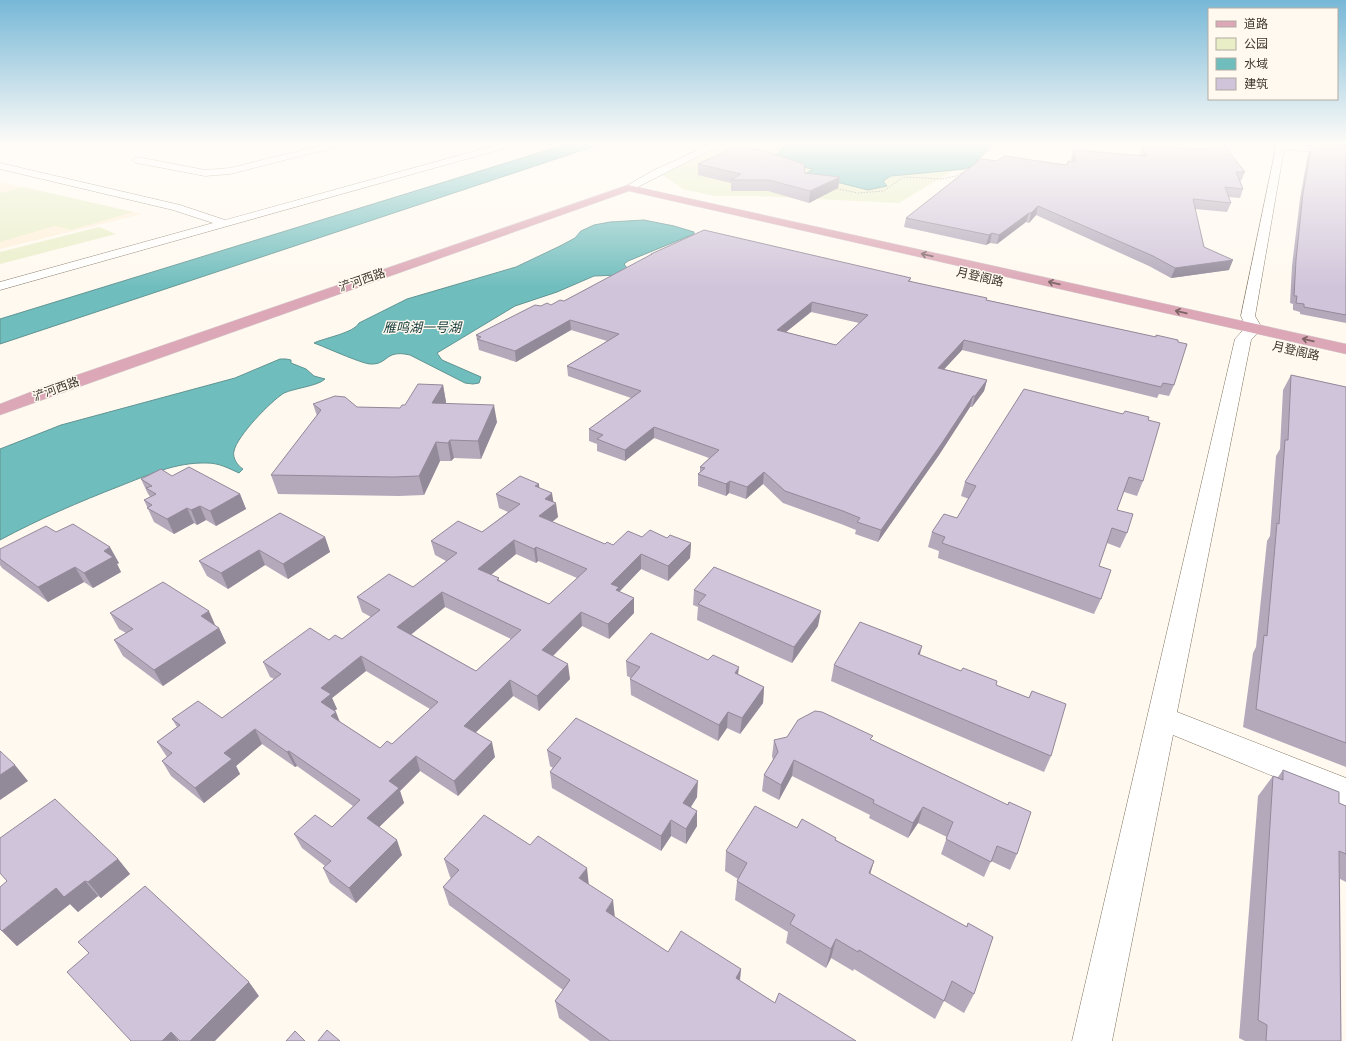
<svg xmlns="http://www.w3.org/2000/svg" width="1346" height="1041" viewBox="0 0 1346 1041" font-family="Rubik,'Noto Sans SC',sans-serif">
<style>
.built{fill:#fff0d9}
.green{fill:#e9eec7}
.water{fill:#6fbdbd;stroke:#609492}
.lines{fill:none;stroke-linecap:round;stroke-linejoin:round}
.minor-casing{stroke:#7f725e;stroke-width:1}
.major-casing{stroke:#d8d7d5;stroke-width:1}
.path{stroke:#979189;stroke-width:1;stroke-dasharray:1.5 1.5;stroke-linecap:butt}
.minor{fill:#fff;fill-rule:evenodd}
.major{fill:#dca7b6;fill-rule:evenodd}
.wall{fill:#b3a9bb;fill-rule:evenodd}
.shaded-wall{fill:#928999}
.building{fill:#d0c4da;stroke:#928999;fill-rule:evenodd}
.oneway{stroke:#7c6364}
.labels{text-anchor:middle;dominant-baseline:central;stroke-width:3;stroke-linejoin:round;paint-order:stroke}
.far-street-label{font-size:12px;fill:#3c362e;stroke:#fff9f0}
.far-water-label{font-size:13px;font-style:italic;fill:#133a3a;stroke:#fff9f0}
</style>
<rect width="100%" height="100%" fill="#fff9f0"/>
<path class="built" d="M0,182L133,212L142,214L0,249Z"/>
<path class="green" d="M727,143H990L959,167L899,203L756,196H715L683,189L663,175Z
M23,187L133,212L71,230L55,226L0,242V193Z
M99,227L116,234L0,264V252Z"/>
<path class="water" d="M571,143H604L0,344V319Z
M788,143H995L972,166L965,169L891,176L883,181L887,186L868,190L805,174L813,169L786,164L774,165L778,155H776Z
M644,220L674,226L694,232V234L628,261L624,264L627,268L620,275L594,276L557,292L515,306L437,353L442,360L481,377L479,383L473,384L465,383L410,355C384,349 389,365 370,364C360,363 325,347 314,343C324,338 354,333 359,323L407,299L516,267L560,246L575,238L581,231L594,225L610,222Z
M280,359H286L291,360V363L306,369L314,376L325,379C318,386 295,388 284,393C271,401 237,436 234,451C232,458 238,466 243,469L239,473C228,468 219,463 207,463C176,462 148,475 120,486C79,502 39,519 0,540V449L61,425L235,378Z"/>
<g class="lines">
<g class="minor-casing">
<path id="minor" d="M332,143H345L344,145L230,174L205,176L137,163L132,160L137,157L205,170L230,168Z
M504,143H517L516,145L0,290V282L213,223L173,210L0,169V163L180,205L225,220Z
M714,143H724L632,190H624L623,188L652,171Z
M1277,143L1346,149V155L1284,149L1255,316L1262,328L1251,340L1177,712L1346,778V806L1173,735L1112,1041H1072L1235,339L1246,327L1241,316Z"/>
</g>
<g class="major-casing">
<path id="major" d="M0,143H8L7,145L0,146Z
M628,185L1346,344V354L629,191L0,415V404L51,384Z"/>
</g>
<path class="path" d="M528,145L537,143
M769,154L785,143
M971,167L995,143
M834,188L858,193L884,191L903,177L941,179L956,176L966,171"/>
<use href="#minor" class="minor"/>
<use href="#major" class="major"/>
</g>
<path class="wall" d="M1224,143H1267L1265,147Z
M1310,143H1346V148L1309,144Z
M1145,145L1206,150L1245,172L1241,181L1240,180L1243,189L1240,198L1228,197L1231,203L1227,212L1195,209L1204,247L1229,270L1171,278L1149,266L1036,215L1029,223L1026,222L997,244L990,243L986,245L904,227L906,218L997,161L1065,165L1067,164L1068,161H1072L1071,158L1073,150L1140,155L1142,147H1145Z
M1311,148L1346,151V323L1300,314V312L1293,310V304L1290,303L1292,266L1300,199L1308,153Z
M698,164L805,173L840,177L838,188L809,203L768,191H731V183L698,175Z
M651,254L911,278L910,281L987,300L1178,342L1174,385L1169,396L1159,394L1157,398L962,350L944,369L987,380L984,391L972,407H970L939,455L878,542L855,534L856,530L841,524L783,503L763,484L746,499L729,493L726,496L698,486V474L700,473V467L709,458L654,438L625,461L597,451V444L589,441V429L631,398L568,376L567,366L607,341L571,330L516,362L479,350L476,335L541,306L551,305L564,301L651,255ZM811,312L859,323L836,345L786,332Z
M1291,375L1346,387V767L1243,727L1253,653L1256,647L1267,541L1270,536L1276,456L1280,449L1283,390Z
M443,385L446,402V403L497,422L481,459L454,458L451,461H440L424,495L399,496L278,494L271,475L317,416L313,404L357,407L400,408Z
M1123,414L1148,420L1143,481L1137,496L1124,492L1117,510L1127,533L1120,548L1107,543L1099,566L1101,599L1094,614L938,558L939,551L928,547L932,532L957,518L969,499L961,496L965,482Z
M172,476L240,494L246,509L216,526L206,520L197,525L194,523L174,534L154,522L144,500L150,497L149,495L148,494L141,479Z
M539,488L553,502L558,517L552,522L605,544L613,545L642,537L667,538L691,543L690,558L668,581L641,569L619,592L634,598V613L609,639L582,626L553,656L570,679L539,711L513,696L476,732L495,757L458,796L420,771L400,791L404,803L379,827L402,855L356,903L330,883L323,868L325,866L302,848L294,834L332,827L353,806L297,766L295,767L262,744L236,766L240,774L204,803L171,776L162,761L167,757L157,742L177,727L172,719L222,718L274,679L270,677L263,662L329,640L342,639L371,617L362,612L357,597L413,587L446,561L435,555L431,541L482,532L508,512L499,508L496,494ZM516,554L536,563L538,561L577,578L549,604L499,580V578L491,575ZM445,607L511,639L476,671L411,634ZM366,671L430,709L392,744L380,748L339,721L334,711L337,709L332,698Z
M56,532L119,563L117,564L121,572L93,588L84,582L48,602L2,568L0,565V549Z
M325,537L330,552L288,579L265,565L228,589L207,576L199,561Z
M694,590L818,626L792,663L697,620L698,607L693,605Z
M110,613L216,626L219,628L226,643L163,686L123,656L114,640L126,633L119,629Z
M920,655L1029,698L1032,691L1051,756L1044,772L831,681L834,665Z
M626,661L738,674L764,687L763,703L740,734L727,728L718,741L631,695L630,679L631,678L627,676Z
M774,740H872L1007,805L1009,802L1017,854L1010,870L991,861L984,877L941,854L947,837L918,823L908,838L869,818L870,815L792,776L779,800L762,791L764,775L773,760L772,756Z
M547,750L697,797L691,807L697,826L686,844L671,836L661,851L552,788L550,772L553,768L550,766Z
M1283,770L1339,803L1346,806V882L1340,879L1341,1041H1245L1239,1038L1258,796L1273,776L1278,777Z
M797,828L836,840L874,861L870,874L966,927L968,923L974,994L964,1013L944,1001L935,1019L854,969L853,971L831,958L826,968L786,943L788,932L735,900L737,881L738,879L725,871L726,851Z
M118,859L130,874L101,898L98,896L78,912L70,904L17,946L2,931Z
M444,859L589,884L615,917L668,952L741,969L740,981L775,1003L856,1041H590L559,1018L555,1001L563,990L449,905L443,887L451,878L450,877Z"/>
<path class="shaded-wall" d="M840,177L838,188L809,203L810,191Z
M1038,206L1036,215L1029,223L1031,213Z
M1029,213L1026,222L997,244L999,235Z
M992,233L990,243L986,245L989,235Z
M1233,260L1229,270L1171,278L1175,268Z
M812,302L811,312L776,340L777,330Z
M570,320L571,330L516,362L515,351Z
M964,340L962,350L936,378L938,368Z
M987,380L984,391L972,407L975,396Z
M443,385L446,402L436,421L432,403Z
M973,396L970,407L939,455L878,542L881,530Z
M494,405L497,422L481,459L478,441Z
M654,427V438L625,461V450Z
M450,440L454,458L451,461L448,443Z
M436,442L440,461L424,495L419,476Z
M764,472L763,484L746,499L747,487Z
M730,481L729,493L726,496V484Z
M539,484L540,498L535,486Z
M552,493L554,505L556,503L558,517L541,531L539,516L545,499Z
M240,494L246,509L216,526L210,511Z
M200,506L206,520L197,525L191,510Z
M187,508L194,523L174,534L167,519Z
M325,537L330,552L288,579L283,564Z
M514,540L516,554L481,583L478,569Z
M691,543L690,558L668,581V566Z
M110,547L119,563L117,564L121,572L93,588L84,573L104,551Z
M536,547L538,561L536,563L534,549Z
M259,550L265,565L228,589L221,573Z
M641,554V569L619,592V602L611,584Z
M75,567L84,582L48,602L38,587Z
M442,592L445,607L402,642L397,627Z
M634,598V613L609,639L608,624Z
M209,611L216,627L201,616Z
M821,611L818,626L792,663L794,647Z
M581,612L582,626L544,665L542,650Z
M219,628L226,643L163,686L154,670Z
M922,646L918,662V654Z
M361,656L366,671L332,698L337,709L327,717L321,702V688Z
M568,664L570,679L539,711L537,696Z
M739,667L737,683L735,673Z
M510,680L513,696L467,741L464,726Z
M764,687L763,703L740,734L742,718Z
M336,712L342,727L331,716Z
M728,712L727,728L718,741L719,725Z
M255,729L262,744L236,766L240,774L204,803L195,788L224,753Z
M492,742L495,757L458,796L454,781Z
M289,751L297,766L295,767L287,752Z
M416,756L420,771L400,791L404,803L373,833L367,818L389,781Z
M794,760L792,776L779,800L781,785Z
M15,765L28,781L0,800V775Z
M698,781L697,797L683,819V803Z
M923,807L918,823L908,838L913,823Z
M697,811V826L686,844V829Z
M671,820V836L661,851V836Z
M397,840L402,855L356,903L349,888Z
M118,859L130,874L101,898L88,882Z
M874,861L868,881L869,873Z
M587,868L589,886L579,878Z
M85,881L98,896L78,912L70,904L17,946L2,931L56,888Z
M613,900L615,918L606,911Z
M836,939L831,958L826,968L831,949Z
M741,969L739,986L736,978Z
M249,982L259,996L215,1041H190Z
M171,1032L179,1041H162Z"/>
<path class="building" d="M1211,143H1222L1245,172H1236L1243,189L1225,187L1231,203L1193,199L1204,247L1233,260L1175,268L1153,256L1038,206L1031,213H1029L999,235L992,233L989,235L906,218L981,159L997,161L1005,156L1065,165L1068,164V161L1076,162L1073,150L1147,156L1142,147H1146L1145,145L1206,150Z
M736,147L765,151L804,164L805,173L840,177L810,191L769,180H731L741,174L698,164Z
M1311,148L1346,151V315L1304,307V304L1296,303L1297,296H1294L1296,260L1303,193Z
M704,230L911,278L908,281L987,298L986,300L1156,337V335L1178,340V342L1187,344L1174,385L1163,383L1161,387L964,340L938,368L987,380L975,396H973L942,443L881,530L857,522L860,518L843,511L785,491L764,472L747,487L730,481L726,484L698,474L705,468L700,467L719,450L654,427L625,450L597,439L603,435L589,429L641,391L567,366L619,334L570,320L515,351L477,339L481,337L476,335L535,305L541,306L547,303L551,305L560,300L564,301L652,254H651ZM812,302L868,315L836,345L777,330Z
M1291,375L1346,387V743L1256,709L1264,635L1267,636L1277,523L1279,524L1285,440H1288Z
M418,384L443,385L432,403L494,405L478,441L450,440L448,443L436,442L419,476L394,477L271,475L321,410L313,404L335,396L345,397L357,407L400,408L402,405H405Z
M1024,389L1123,414L1125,411L1149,417L1148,420L1160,423L1143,481L1129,477L1117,510L1133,514L1127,533L1112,528L1099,566L1111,570L1101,599L942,543L945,537L932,532L944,514L957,518L976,486L965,482Z
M189,467L240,494L210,511L200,506L191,510L187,508L167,519L147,508L152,505L144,500L156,494L146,488L152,486L141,479L161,469L172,476Z
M520,476L539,484L535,486L552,493L545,499L556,503L539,516L605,544L607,542L613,545L628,531L642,537L650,530L667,538L670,535L691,543L668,566L641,554L611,584L619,587L616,590L634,598L608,624L581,612L542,650L568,664L537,696L510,680L464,726L492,742L454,781L416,756L389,781L399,788L367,818L397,840L349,888L323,868L331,861L294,834L315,815L332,827L360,800L289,751L287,752L255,729L224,753L232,759L195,788L162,761L172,753L157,742L180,725L172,719L198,701L222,718L281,674L263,662L310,628L329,640L335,635L342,639L380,610L357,597L389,574L413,587L457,553L431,541L458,521L482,532L520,504L496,494ZM514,540L534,549L536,547L587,569L549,604L497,580L499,578L478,569ZM442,592L521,630L476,671L397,627ZM361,656L438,702L392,744L387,741L380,748L331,716L336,712L321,702L331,694L321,688Z
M280,513L325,537L283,564L259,550L221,573L199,561Z
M73,524L110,547L104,551L113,557L84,573L75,567L38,587L0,559V549L46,526L56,532Z
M714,567L821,611L794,647L698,604L706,595L694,590Z
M163,582L209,611L201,616L219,628L154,670L114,640L133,629L110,613Z
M860,622L922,646L918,654L961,671L963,668L997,681L996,685L1029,698L1032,691L1066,704L1051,756L834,665Z
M651,633L708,660L713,655L739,667L735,673L764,687L742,718L728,712L719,725L630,679L640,667L626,661Z
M815,711L822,712L873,736L870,739L1008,805L1009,802L1031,812L1017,854L997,846L991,862L946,839L953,822L923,807L913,823L873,803L874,800L794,760L781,785L764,775L778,752L774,740L787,737L798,720Z
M576,718L698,781L683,803L697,811L686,829L671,820L661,836L550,772L561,758L547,750Z
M0,751L15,765L0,775Z
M1283,770L1339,792V803L1346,806V854L1339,851L1341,1041H1266L1267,1025L1258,1020L1273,776L1283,780Z
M55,799L118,859L88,882L85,881L64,897L56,888L2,931L0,929V887L7,881L0,873V838Z
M755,806L797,828L802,819L836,838L835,840L874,861L869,873L967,927L968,923L993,937L974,994L952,981L944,1001L859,950L858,952L836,939L831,949L790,924L795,915L737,881L747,863L726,851Z
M484,815L530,845L538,836L587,868L579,878L613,900L606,911L668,952L681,931L741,969L736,978L775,1003L779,993L856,1041H610L555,1001L570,980L443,887L459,870L444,859Z
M145,886L249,982L190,1041H180L171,1032L162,1041H131L67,972L89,953L78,942Z
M327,1030L340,1041H318Z
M295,1031L305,1041H286Z"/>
<defs><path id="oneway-shaft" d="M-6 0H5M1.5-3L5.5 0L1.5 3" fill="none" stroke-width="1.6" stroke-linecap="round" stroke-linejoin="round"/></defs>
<g class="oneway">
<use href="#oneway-shaft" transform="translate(927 255) rotate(-167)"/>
<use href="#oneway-shaft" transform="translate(1054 283) rotate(-167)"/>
<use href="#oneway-shaft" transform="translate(1181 312) rotate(-167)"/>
<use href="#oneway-shaft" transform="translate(1308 340) rotate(-167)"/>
</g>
<linearGradient id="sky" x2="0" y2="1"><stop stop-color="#77b8d7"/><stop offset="0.5" stop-color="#fffcf8"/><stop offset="1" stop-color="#fffcf8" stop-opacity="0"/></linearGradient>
<rect width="1346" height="288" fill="url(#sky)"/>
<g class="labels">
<g class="far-street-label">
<text transform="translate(980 277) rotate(13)">月登阁路</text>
<text transform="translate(362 280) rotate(-19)">浐河西路</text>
<text transform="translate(1296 351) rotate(13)">月登阁路</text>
<text transform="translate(56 389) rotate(-20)">浐河西路</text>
</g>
<g class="far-water-label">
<text x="422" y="327">雁鸣湖一号湖</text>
</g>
</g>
<rect x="1208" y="8" width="130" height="92" fill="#fff9f0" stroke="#b1aba2"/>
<rect x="1216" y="21" width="20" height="6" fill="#dca7b6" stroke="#b1aba2"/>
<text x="1244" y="28" font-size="12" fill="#3c362e">道路</text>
<rect x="1216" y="38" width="20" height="12" fill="#e9eec7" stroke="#b1aba2"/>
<text x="1244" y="48" font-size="12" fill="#3c362e">公园</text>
<rect x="1216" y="58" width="20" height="12" fill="#6fbdbd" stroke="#b1aba2"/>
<text x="1244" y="68" font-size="12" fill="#3c362e">水域</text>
<rect x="1216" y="78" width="20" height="12" fill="#d0c4da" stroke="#b1aba2"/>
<text x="1244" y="88" font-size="12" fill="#3c362e">建筑</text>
</svg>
